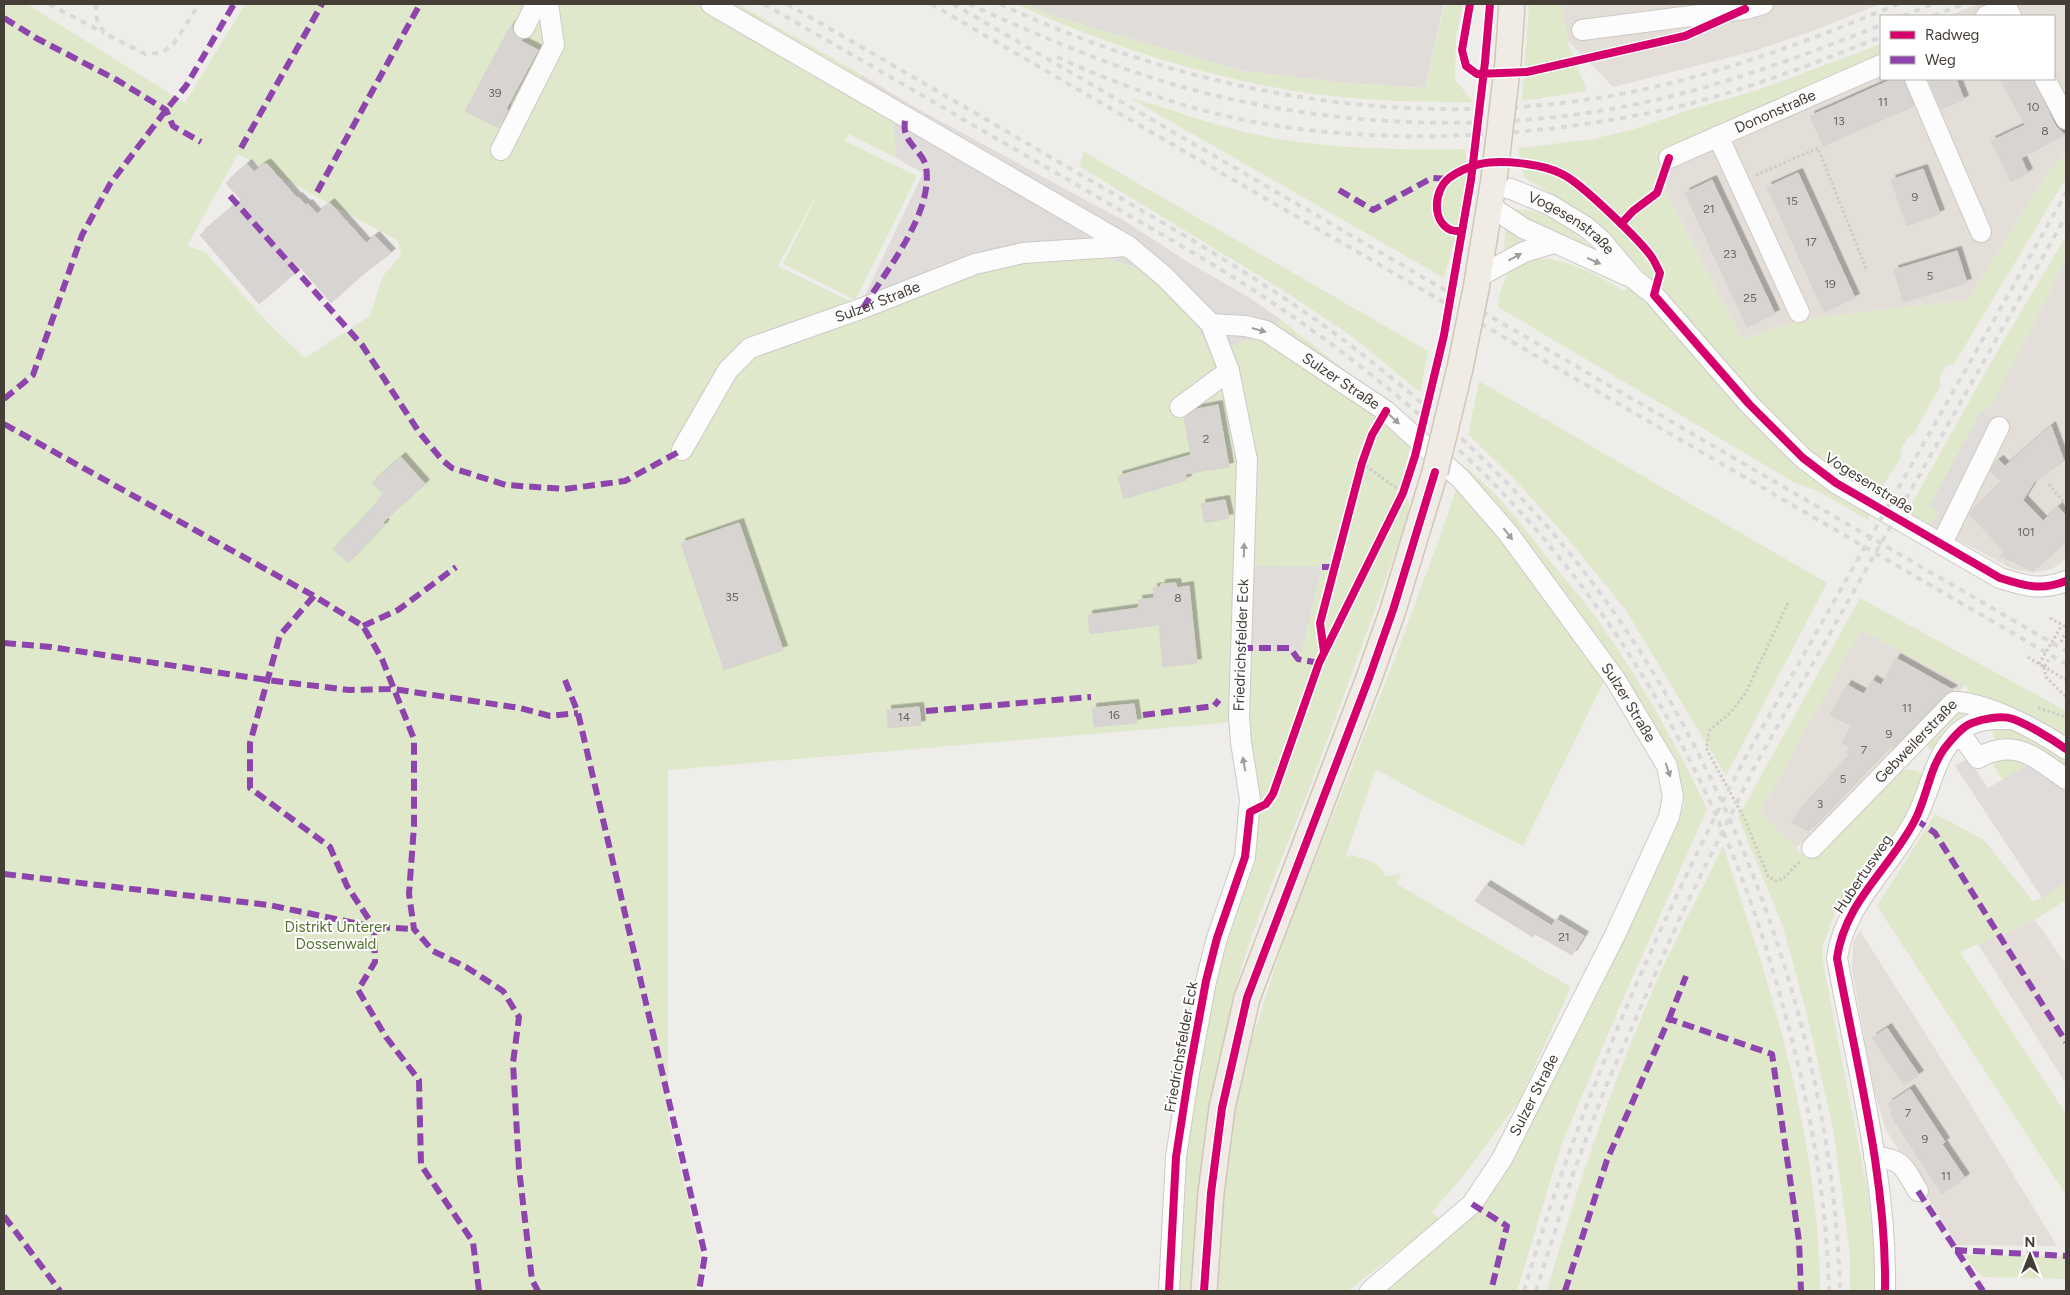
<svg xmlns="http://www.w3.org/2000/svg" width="2070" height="1295" viewBox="0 0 2070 1295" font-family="Figtree,sans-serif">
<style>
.residential{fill:#e3ded8}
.industrial{fill:#e0dcd8}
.green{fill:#e0e8cc;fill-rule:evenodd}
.parking{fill:#dfdcda}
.building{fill:#d7d4d1;stroke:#d8d4d0;filter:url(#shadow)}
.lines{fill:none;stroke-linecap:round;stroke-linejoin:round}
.minor-casing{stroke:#ccc9c6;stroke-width:22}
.major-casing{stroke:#d0c6b8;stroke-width:28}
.path{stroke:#cecbc7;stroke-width:3;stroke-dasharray:2.5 2.5;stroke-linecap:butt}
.minor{stroke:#fdfcfc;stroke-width:20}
.major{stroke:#f0ebe4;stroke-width:25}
.rail{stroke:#d9d9d8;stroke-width:4;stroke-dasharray:6 6;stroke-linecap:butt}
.major-bridge-casing{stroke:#d0c6b8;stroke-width:28;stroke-linecap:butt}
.path-bridge{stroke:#cecbc7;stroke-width:3;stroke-dasharray:2.5 2.5;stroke-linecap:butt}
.major-bridge{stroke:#f0ebe4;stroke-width:25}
.quiet{stroke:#8e44ad;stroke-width:6;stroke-dasharray:12 6;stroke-linecap:butt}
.cycleway-casing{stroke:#fff;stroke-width:11}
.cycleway{stroke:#d6006c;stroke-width:8}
.oneway{fill:#a19d9a}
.labels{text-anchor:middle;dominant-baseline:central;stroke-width:4;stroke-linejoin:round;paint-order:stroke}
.number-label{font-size:12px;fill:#6b655f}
.street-label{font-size:15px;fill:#453e37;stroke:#fff}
.park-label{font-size:15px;fill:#51732e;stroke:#fff}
</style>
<defs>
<filter id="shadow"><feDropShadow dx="4.5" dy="-4.5" stdDeviation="0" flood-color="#0004"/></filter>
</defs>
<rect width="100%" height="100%" fill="#efedea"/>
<path class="residential" d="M1562,4H1880L1810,32L1751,52L1613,87L1567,40Z
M1978,4H2066V152L2044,179L1968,300L1821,317L1777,327L1742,340L1666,191L1670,150L1881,57V79H2054V16H1948Z
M2066,259V559L2052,569L2033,573L2013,569L1927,524L1939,512L1929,507L1980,413L1993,403Z
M1861,629L1965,685L1796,848L1760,812Z
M2035,920L2066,964V1084L1978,944Z
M1860,931L1964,1094L2057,1246L1957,1245L1886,1130L1874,1090L1852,969L1853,943Z"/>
<path class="industrial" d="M1026,4H1444L1425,88L1345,83L1242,71L1103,31L1048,14Z"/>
<path class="green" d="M4,4H27L185,103L245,4H738L862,75L856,96L893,115L896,158L849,134L845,141L917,176L855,300L783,264L822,185L778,266L854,303L1003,263L1069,255L1111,259L1145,271L1184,304L1215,359L1239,342L1254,339L1281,320L1386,402L1415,428L1401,485L1409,503L1408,516C1375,611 1341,705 1305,799C1279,867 1248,935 1231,1006C1208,1099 1199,1195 1191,1291H1176L1182,1160L1239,840V797L1249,769L1246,721L668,770V1116L701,1255L696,1291H4ZM238,154L398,241L401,255L382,277L370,316L305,358L267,322L205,252L187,246Z
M1016,4H1026L1048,14L1103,31L1242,71L1345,83L1425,88L1445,4H1463L1456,36L1455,79L1473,102C1420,102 1366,101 1314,94C1211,79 1110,47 1016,4Z
M1529,4H1562L1567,40L1587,91L1522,101Z
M1881,44V57L1670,150L1666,191L1742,340L1777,327L1821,317L1968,300L2044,179L2066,152V178L1954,364L1946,366L1939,378L1941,385L1914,433L1909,436L1901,449V457L1877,495L1868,520L1817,491L1795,483L1498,307C1506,226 1581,265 1624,291L1642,270L1612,239L1570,205L1525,178C1522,167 1518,159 1519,148L1593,139L1635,129L1689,110L1758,90Z
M1128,97C1166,107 1203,122 1241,131C1315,149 1390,150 1466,149L1465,175L1468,174L1459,225L1444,278Z
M1084,152L1428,351L1420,392L1350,335L1281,289L1079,166Z
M1514,209C1546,209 1571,230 1594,249L1577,245L1512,211Z
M1505,229L1528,241L1504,255Z
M2066,236V259L1993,404L1980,413L1930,507L1939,512L1927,525L1906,514L1997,352Z
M1479,381L1827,583L1726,776L1625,609L1568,539L1521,486L1468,434Z
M1464,466C1498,492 1522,526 1549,559C1564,579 1582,598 1596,618C1639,678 1676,743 1707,809L1613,1022L1561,1146L1517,1291H1382L1472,1212L1624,932L1685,804L1682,787L1673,764L1586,629L1556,616L1581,641L1605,679L1523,846L1431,800L1376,769L1345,858L1351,855C1364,859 1381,861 1385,876L1401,874L1397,884L1571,987L1519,1101L1464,1175L1432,1212L1440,1219L1348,1291H1215L1225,1162L1241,1074L1286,933L1395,658L1442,531Z
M1860,598L2066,711V767C2040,750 2029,738 1995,740L1992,730L1965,685L1861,630L1760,812L1808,860L1892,773C1905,768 1912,768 1924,775L1904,817L1883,852L1836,910L1822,948L1824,968L1868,1194L1874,1245V1291H1850V1254L1833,1128L1806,1011L1783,927L1738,817Z
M1962,708L1968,711C1949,723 1942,730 1932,750L1928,749C1928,732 1950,719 1962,708Z
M2004,756L2029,764L2003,781L1992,763V760Z
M1935,814L1983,839L2033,901L2042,898L2066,882V900L2035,920L1960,952L2066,1114V1195L1877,906Z
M1723,846C1772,989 1819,1138 1820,1291H1547C1576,1189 1610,1090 1652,992C1673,942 1700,894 1723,846Z
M1964,1255L2066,1256V1279L1982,1277Z"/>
<path class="parking" d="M862,75L911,105L1126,222L1191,264L1250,298L1281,320L1254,339L1239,342L1215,359L1184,304L1145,271L1111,259L1069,255L1003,263L856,314L923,173L896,158L893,115L855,96Z
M1980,413L1996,422L1952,520L1929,507Z
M1253,566L1322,567L1301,653L1248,651Z
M1968,758L1988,788L2029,764L2066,788V882L2042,898L1955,766Z"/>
<path class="building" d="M511,25L514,34L522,39L521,41L538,50L506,109L508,110L499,128L465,111Z
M1893,79H1903L1914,106L1823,146L1810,116Z
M1928,79H1956L1964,100L1941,109Z
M2000,79H2033L2055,125L2065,135L2021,158L2028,173L2011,182L1991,141L2025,125Z
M247,164L254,172L264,164H267L297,198L298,197L306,205L308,204L317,214L330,203L366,243L375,236L391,253L362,275L331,303L301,268L259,304L200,235L241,200L226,183Z
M1923,169L1940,214L1907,226L1891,180Z
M1798,173L1855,298L1824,312L1767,187Z
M1712,180L1775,314L1747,327L1685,193Z
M1957,251L1967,283L1903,302L1894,270Z
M1218,405L1229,467L1185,474L1187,480L1124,499L1118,476L1191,455L1184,418L1197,409Z
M2051,426L2064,461L2034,482L2023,500L2043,521L2058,507L2066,516V542L2033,571L2000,556L2004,551L1969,514L2001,482L1990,471L1994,464L1999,460L2005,466Z
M401,457L425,484L383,522L385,524L348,563L333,549L379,501L378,499L383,494L372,483Z
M1225,500L1229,518L1205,523L1201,504Z
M739,523L783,650L724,670L681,543Z
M1176,583L1177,588L1189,586L1197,663L1163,667L1159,625L1090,634L1088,615L1139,608L1138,600L1154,598L1153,588L1161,587V584Z
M1896,658L1953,690L1945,694L1893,748L1890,746L1809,831L1792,823L1799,810L1850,755L1846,753L1850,747L1842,743L1851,726L1830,715L1847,685L1864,694L1872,680L1881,685Z
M1134,704L1137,723L1094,727L1092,708Z
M919,707L921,725L888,728L887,710Z
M1486,885L1552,926L1556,919L1584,936L1572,955L1535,934L1533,937L1475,901Z
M1887,1028L1919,1075L1904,1085L1872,1038Z
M1910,1089L1945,1142L1942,1144L1965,1178L1942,1194L1890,1114L1893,1112L1888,1104Z"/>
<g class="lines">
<g class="minor-casing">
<g id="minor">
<path d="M711,4L1128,246L1164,276L1211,324L1229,371L1247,460L1239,716L1241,742L1250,799L1245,857L1217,938L1206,981L1189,1073L1176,1157L1169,1291"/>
<path d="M1986,16L2006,7L2011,16"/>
<path d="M524,28L536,4"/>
<path d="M1582,30L1745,9L1763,4"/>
<path d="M1915,79L1981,232"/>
<path d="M2045,79L2066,119"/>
<path d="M1718,136L1799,312"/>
<path d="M501,150L554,45L548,4"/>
<path id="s1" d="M1669,158L1881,65"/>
<path id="s2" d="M1493,185L1511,189L1550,205L1586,227L1601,240L1634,279L1654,295L1749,404L1803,458L1836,483L2000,578C2025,586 2041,591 2066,581"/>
<path d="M1490,206L1523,228L1628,276"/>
<path d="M1478,277L1524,252L1554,243"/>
<path id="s3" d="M1211,324L1246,326L1266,331L1386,411L1461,479L1508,533L1615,679L1667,766L1673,797L1669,817L1616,933L1502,1159L1472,1204L1370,1291"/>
<path d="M1180,407L1229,371"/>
<path id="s4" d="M682,450L728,370L750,348L863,308L975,264L1023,253L1128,246"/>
<path d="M1942,543L1999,427"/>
<path d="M1959,732L1978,758C2015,737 2036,758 2066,779"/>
<path id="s5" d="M1812,848L1954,702C1986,702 2040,731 2066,749"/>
<path d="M1874,1157C1903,1158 1904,1168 1918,1191"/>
<path d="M1885,1291C1887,1180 1857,1067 1837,958C1845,902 1889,869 1915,820C1931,791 1933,757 1958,733C1973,718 1992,719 2012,719"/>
</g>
</g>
<g class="major-casing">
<path id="major" d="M1508,62L1512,4
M1476,289L1494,179
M1204,1291L1211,1193L1222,1108L1247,998L1369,678L1393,610L1435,472"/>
</g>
<path class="path" d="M1756,175L1818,148L1867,271
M1362,463L1403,493
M2049,484L2066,505
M1788,603L1746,692L1733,710L1710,730L1706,748L1745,820L1768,876L1775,881L1783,879L1800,861
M2050,618L2066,627
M2061,642L2066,632
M2028,657L2044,667L2049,659
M2044,667L2046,677L2066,697
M2038,708L2066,717"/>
<use href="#minor" class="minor"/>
<use href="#major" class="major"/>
<path class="rail" d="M49,4L104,33
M96,4L97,20L104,33L145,54L161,53L173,45L199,4
M764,4C867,63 969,123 1072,182C1146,226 1222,267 1292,316C1364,366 1436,425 1497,487C1622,616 1714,780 1767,951C1801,1062 1826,1175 1829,1291
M787,4C889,63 991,122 1093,182C1182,234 1272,285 1354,348C1438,413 1517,485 1582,569C1736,768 1833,1040 1840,1291
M931,4L2066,664
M953,4L2066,651
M969,4C1035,34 1102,63 1172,84C1324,128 1496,136 1651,101C1730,83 1806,55 1881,25
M1000,4C1201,98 1428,136 1646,89C1732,70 1816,38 1898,4
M1903,16L1933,4
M1933,16L1964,4
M1057,57C1125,88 1197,113 1272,125C1397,145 1530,137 1654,112C1732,96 1807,66 1881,37
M1524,1291C1578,1106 1656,929 1745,758L2066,193
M1536,1291L1574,1171L1606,1086L1682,913L1756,764L2066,216"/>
<g class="major-bridge-casing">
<path id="major-bridge" d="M1494,179L1508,62
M1435,472L1460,368L1476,289"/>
</g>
<path class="path-bridge" d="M2039,664L2062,625
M2043,666L2066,680"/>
<use href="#major-bridge" class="major-bridge"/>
<path class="quiet" d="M4,18L36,38L117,80L166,110L173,126L201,142
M241,148L322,4
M1339,190L1373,210L1432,178L1449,179
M317,192L420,4
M230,196L362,345L419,432L442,460L452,468L506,485L565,489L625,481L682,450
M863,308C886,271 934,212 926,167C924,154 907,144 905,131C904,126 905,120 906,115
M4,399L33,375L82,235L110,184L166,110L186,86L234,4
M4,424L314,596L363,626L382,659L414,739V826L409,894L414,929L433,951L466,967L503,991L519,1017L513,1063L519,1169L532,1280L538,1291
M1322,567H1335
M314,596L280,635L250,743V788L330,847L347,886L374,927L375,962L358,990L386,1037L419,1080L421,1165L473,1242L479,1291
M363,626L398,610L456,567
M4,643L51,647L267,680L349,690L393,689L520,708L550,716L578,713
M1241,648H1290L1298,659L1319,663
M565,680L578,713L705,1255L699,1291
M926,711L1091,697
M1143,715L1214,706L1219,700
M1915,819L1935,833L2066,1042
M4,874L269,905L374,927L414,929
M1669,1019L1686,976
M1918,1191L1983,1291
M1472,1204L1507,1226L1491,1291
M4,1216L60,1291
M1955,1250L2066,1256
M1565,1291L1607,1160L1669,1019L1772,1054L1799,1241L1801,1291"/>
<g class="cycleway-casing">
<path id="cycleway" d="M1470,4L1462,50L1466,66L1477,74L1527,72L1685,36L1745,9
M1621,224L1633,211L1657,193L1669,158
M1462,232C1459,231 1454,231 1451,230C1431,221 1434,190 1449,178C1457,172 1470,166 1480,164C1501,159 1543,164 1562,174C1580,182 1643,243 1653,259C1656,264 1658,269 1660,273L1654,295L1749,404L1803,458L1836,483L2000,578C2025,586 2041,591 2066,581
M1324,652L1320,623L1362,463L1372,435L1386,411
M1169,1291L1176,1157L1189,1073L1206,981L1217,938L1245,857L1250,812L1266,804L1273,794L1319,663L1403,493L1415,456L1444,335L1471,180L1485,62L1490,4
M1204,1291L1211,1193L1222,1108L1247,998L1369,678L1393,610L1435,472
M1885,1291C1887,1180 1857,1067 1837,958C1845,901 1890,869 1915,820C1927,797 1929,770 1944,749C1951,740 1961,727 1972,723C1983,719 2001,715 2013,719C2029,725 2052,739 2066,749"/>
</g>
<use href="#cycleway" class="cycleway"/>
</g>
<defs><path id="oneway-solid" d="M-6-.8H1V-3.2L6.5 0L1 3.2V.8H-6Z" transform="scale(1.25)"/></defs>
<g class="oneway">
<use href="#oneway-solid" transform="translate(1515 257) rotate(-29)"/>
<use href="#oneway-solid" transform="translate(1594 261) rotate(24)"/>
<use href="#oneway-solid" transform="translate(1259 330) rotate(16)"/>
<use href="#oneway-solid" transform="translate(1394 419) rotate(42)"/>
<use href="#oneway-solid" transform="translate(1508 534) rotate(52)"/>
<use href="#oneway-solid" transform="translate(1244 550) rotate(-88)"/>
<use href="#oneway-solid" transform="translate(1244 764) rotate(-100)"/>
<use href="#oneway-solid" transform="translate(1668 770) rotate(71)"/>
</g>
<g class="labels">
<g class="number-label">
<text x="495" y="93">39</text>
<text x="1883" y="102">11</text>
<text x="2033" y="107">10</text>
<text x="1839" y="121">13</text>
<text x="2045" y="131">8</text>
<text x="1915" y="197">9</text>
<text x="1792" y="201">15</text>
<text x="1709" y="209">21</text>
<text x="1811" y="242">17</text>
<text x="1730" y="254">23</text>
<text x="1930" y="276">5</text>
<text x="1830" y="284">19</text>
<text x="1750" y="298">25</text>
<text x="1206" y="439">2</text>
<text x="2026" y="532">101</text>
<text x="732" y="597">35</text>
<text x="1178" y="598">8</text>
<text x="1907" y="708">11</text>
<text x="1114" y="715">16</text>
<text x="904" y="717">14</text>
<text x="1889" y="734">9</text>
<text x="1864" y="750">7</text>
<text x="1843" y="779">5</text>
<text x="1820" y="804">3</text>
<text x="1564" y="937">21</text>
<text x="1908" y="1113">7</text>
<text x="1925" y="1139">9</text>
<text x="1946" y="1176">11</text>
</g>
<g class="street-label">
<text stroke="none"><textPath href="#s1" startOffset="116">Dononstraße</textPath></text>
<text stroke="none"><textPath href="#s2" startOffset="88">Vogesenstraße</textPath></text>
<text stroke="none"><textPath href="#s4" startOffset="259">Sulzer Straße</textPath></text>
<text stroke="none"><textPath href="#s3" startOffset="146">Sulzer Straße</textPath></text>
<text transform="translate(1869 483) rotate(32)">Vogesenstraße</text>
<text transform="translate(1241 645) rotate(-88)">Friedrichsfelder Eck</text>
<text stroke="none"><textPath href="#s3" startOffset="581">Sulzer Straße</textPath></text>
<text stroke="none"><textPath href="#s5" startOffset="149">Gebweilerstraße</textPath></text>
<text transform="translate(1863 874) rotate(-56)">Hubertusweg</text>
<text transform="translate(1181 1047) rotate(-80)">Friedrichsfelder Eck</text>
<text transform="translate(1534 1095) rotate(-63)">Sulzer Straße</text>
</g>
<g class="park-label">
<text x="336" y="927">Distrikt Unterer<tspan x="336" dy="17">Dossenwald</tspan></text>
</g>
</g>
<rect width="2070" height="1295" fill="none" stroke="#453e37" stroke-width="10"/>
<rect x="1880" y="15" width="175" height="65" fill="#ffffff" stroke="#b5b2af"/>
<rect x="1890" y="31" width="25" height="8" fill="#d6006c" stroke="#b5b2af"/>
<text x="1925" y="40" font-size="15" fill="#453e37">Radweg</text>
<rect x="1890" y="56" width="25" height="8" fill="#8e44ad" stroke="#b5b2af"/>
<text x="1925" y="65" font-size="15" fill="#453e37">Weg</text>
<g transform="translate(2030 1255)" stroke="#ffffff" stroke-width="4" paint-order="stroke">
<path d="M0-4L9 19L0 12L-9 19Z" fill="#453e37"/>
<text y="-8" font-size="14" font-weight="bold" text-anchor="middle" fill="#453e37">N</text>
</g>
</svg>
